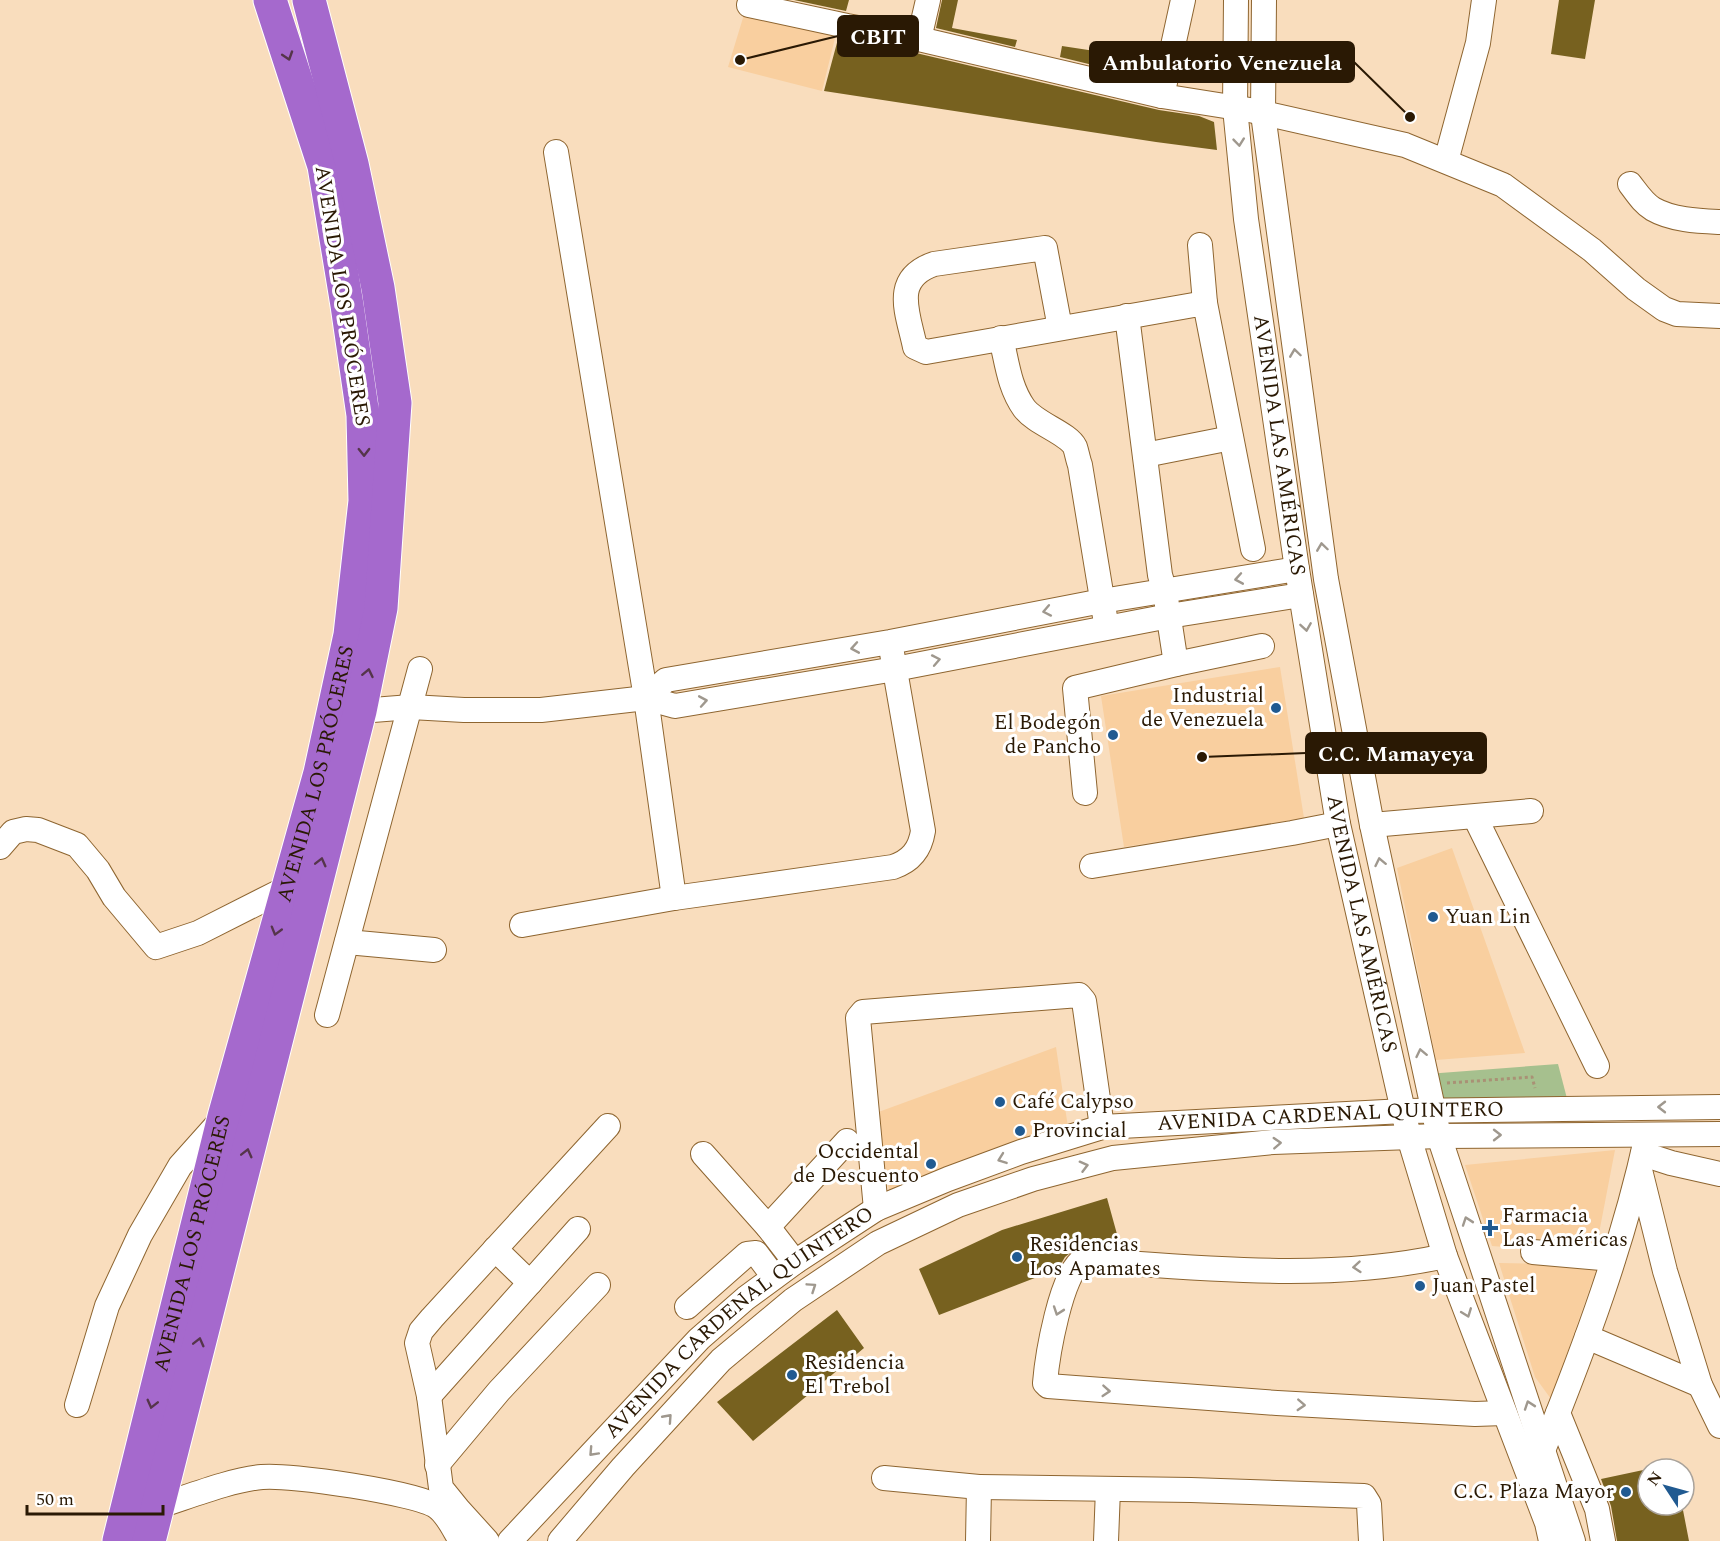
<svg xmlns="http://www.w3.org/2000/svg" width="1720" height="1541" viewBox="0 0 1720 1541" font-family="Spectral,serif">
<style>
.built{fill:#f9cf9f}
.green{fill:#a6c08e}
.building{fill:#77611f}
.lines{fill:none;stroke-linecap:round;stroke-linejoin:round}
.minor-casing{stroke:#8e6530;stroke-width:26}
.highway-casing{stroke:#fff;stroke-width:35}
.path{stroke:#a99175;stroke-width:3;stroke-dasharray:3 3;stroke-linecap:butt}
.minor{stroke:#fff;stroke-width:24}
.highway{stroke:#a569cd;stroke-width:33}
.oneway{stroke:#55354a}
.oneway2{stroke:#9f988e}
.poi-dot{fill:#205a91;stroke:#fff;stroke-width:2}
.labels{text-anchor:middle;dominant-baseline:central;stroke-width:6;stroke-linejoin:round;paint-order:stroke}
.street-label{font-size:21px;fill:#2a1904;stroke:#fff}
.poi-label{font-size:21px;fill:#2a1904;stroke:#fff;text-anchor:start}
.leader{fill:none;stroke:#2a1904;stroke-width:2}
.callout-dot{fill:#2a1904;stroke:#fff;stroke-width:2}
.callout{fill:#2a1904;stroke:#2a1904;stroke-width:2}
.callout-label{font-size:22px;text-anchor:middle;font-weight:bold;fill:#fff}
</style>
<rect width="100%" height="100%" fill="#f9ddbd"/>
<path class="built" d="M746,8L837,30L822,91L728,67Z
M1280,667L1304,818L1124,847L1101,696Z
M1452,848L1525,1053L1436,1060L1397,868Z
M1056,1047L1069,1134L892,1204L873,1114Z
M1615,1150L1595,1254L1492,1246L1465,1165Z
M1499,1263L1598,1265L1551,1399L1535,1377Z"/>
<path class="green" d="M1558,1064L1570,1110L1436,1109L1427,1074Z"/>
<path class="building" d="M794,0H849L846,11Z
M942,0H958L952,28L1017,40L1015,47L936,28Z
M1559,0H1595L1585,59L1551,54Z
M838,39L916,53L1159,110L1199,116L1214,122L1217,150L1156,142L824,91Z
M1062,46L1108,53L1105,68L1060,57Z
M1107,1198L1120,1245L1113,1248L1078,1247L1065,1257L1058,1269L939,1315L919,1269L1002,1230Z
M837,1310L864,1348L753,1441L717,1402Z
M1648,1469V1505H1682L1689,1541H1617L1611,1506L1601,1479Z"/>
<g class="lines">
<g class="minor-casing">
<g id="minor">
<path id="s1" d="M1236,0L1235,108L1246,219L1297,569L1338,824L1409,1137L1445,1256L1547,1523L1551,1541"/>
<path d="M1264,0L1263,114L1326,579L1372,825L1439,1136L1573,1541"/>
<path d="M749,5L847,26L919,39L1162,96L1250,110L1405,145L1503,185L1592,250L1636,289L1664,309L1677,314L1720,316"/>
<path d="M919,39L928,0"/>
<path d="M1162,96L1183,0"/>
<path d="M556,152L646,698L674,898"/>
<path d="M1446,161L1478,43L1484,0"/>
<path d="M1630,184C1637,193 1643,203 1653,209C1672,220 1699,221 1720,222"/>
<path d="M1200,245L1205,303"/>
<path d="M1127,316L1160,575L1165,592L1176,664"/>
<path d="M1060,328L1045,248L934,264C891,279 908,313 915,347L926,352L1205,303L1253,549"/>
<path d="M1001,338C1007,362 1009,387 1024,408C1036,424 1068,433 1075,447C1077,453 1078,460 1080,465L1105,617"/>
<path d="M1145,455L1231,438"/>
<path d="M646,698L666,680L890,642L1102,601L1297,569"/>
<path d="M360,711L411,707L464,710H541L646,698L675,706L895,669L1169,616L1301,595"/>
<path d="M1085,793L1075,688L1176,664L1262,646"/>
<path d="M1475,817L1597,1066"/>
<path d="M1372,825L1531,811"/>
<path d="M0,847L13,832L26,829L38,830L77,845L98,870L114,897L156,947L198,933L287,888"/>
<path d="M1092,866L1292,833L1338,824"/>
<path d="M522,925L674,898L893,867C911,861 920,850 923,831L892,653"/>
<path d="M347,942L434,950"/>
<path d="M327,1015L420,669"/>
<path d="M703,1154L768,1227L795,1262"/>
<path d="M1643,1154L1671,1163L1720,1174"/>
<path d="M1640,1170L1665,1271L1700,1385L1720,1426"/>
<path d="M876,1209L858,1018L863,1012L1079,995L1084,1001L1102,1127"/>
<path d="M768,1227L847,1141"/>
<path d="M495,1249L530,1283"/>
<path d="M1533,1252L1613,1259"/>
<path d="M1445,1256C1327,1282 1203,1268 1083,1260C1061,1271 1047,1358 1045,1383L1048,1386L1277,1403L1475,1414L1504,1413"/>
<path d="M687,1307L747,1254L756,1253L774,1277"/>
<path d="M1587,1337L1700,1385"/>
<path d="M429,1396L578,1229"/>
<path d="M77,1405L107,1306L140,1235L180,1166L222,1119"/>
<path d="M1558,1413L1597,1509L1603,1541"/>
<path d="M1544,1448C1585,1346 1624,1242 1647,1135"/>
<path d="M437,1465L499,1391L598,1285"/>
<path d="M884,1478L979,1487L978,1541"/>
<path d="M979,1487L1191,1490L1364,1496L1369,1504L1371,1541"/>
<path d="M156,1507C188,1497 230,1480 262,1477C289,1474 418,1493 437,1507C448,1515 454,1530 461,1541"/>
<path d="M487,1541L458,1509L441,1488L429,1396L417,1343L421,1331L432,1318L608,1126"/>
<path id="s2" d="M510,1541L699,1339L746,1298L795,1262L876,1209L948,1179L1021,1152L1102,1127L1404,1111L1720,1107"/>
<path d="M560,1541L623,1467L721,1360L793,1300L878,1243L958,1205L1033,1179L1113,1158L1273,1142L1439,1136L1720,1134"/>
<path d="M1106,1541L1108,1489"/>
</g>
</g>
<g class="highway-casing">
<g id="highway">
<path id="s3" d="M119,1541L224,1117L320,773L350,635L365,501L363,415L347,305L324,166L270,0"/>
<path d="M149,1541L360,711L381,608L395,403L378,288L352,164L309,0"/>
</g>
</g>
<path class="path" d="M1447,1083L1532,1077L1535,1088"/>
<use href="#minor" class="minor"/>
<use href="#highway" class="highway"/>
</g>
<defs><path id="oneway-chevron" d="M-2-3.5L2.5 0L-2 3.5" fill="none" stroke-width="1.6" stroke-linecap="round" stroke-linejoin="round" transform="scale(1.5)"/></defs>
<g class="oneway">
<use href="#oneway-chevron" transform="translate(288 56) rotate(72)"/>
<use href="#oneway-chevron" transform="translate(364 452) rotate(89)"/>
<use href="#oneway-chevron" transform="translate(368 673) rotate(-78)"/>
<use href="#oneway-chevron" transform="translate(321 862) rotate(-76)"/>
<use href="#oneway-chevron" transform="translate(276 931) rotate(106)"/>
<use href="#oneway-chevron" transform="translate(247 1153) rotate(-76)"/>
<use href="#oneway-chevron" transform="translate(199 1342) rotate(-76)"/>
<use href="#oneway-chevron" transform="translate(152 1404) rotate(104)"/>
</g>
<g class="oneway2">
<use href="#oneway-chevron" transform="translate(1239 142) rotate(84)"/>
<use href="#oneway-chevron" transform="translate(1295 353) rotate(-98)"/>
<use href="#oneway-chevron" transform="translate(1322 547) rotate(-98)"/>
<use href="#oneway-chevron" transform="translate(1239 579) rotate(170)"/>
<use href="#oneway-chevron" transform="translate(1047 611) rotate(169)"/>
<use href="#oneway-chevron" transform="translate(1306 627) rotate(81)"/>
<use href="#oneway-chevron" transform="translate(855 648) rotate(170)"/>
<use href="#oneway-chevron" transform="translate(936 660) rotate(-11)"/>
<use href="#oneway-chevron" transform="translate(703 701) rotate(-10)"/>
<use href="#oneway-chevron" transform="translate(1380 862) rotate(-102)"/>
<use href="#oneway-chevron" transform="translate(1421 1053) rotate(-102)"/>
<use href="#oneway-chevron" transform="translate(1662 1107) rotate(180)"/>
<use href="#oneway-chevron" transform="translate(1497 1135)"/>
<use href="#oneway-chevron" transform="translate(1277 1143) rotate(-3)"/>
<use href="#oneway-chevron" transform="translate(1002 1159) rotate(160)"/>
<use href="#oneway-chevron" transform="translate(1084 1166) rotate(-15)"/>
<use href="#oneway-chevron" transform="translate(1467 1221) rotate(-109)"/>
<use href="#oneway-chevron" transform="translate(1357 1267) rotate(175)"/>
<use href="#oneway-chevron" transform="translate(812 1287) rotate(-34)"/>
<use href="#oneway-chevron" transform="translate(1058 1311) rotate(109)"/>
<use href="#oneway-chevron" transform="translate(1467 1313) rotate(69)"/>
<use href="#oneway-chevron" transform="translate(1106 1391) rotate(4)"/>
<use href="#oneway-chevron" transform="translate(1301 1405) rotate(3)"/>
<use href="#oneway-chevron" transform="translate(1529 1405) rotate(-109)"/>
<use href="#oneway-chevron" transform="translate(668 1418) rotate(-48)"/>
<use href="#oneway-chevron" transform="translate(593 1452) rotate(133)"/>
</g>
<g class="poi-dot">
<circle cx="1276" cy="708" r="6"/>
<circle cx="1113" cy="735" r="6"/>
<circle cx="1433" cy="917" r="6"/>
<circle cx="1000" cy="1102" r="6"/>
<circle cx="1020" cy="1131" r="6"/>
<circle cx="931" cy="1164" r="6"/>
<path d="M1487 1219h6v6h6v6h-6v6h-6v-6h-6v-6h6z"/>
<circle cx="1017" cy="1257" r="6"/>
<circle cx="1420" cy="1286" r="6"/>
<circle cx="792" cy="1375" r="6"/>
<circle cx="1626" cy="1492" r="6"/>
</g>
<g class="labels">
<g class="street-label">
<text transform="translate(342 296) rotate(81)">AVENIDA LOS PRÓCERES</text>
<text stroke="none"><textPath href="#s1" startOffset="448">AVENIDA LAS AMÉRICAS</textPath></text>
<text stroke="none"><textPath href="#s3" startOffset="792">AVENIDA LOS PRÓCERES</textPath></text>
<text stroke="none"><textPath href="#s1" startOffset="934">AVENIDA LAS AMÉRICAS</textPath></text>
<text stroke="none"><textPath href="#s2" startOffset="966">AVENIDA CARDENAL QUINTERO</textPath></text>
<text stroke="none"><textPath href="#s3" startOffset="306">AVENIDA LOS PRÓCERES</textPath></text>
<text stroke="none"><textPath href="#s2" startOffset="318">AVENIDA CARDENAL QUINTERO</textPath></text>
</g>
<g class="poi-label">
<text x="1264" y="696" text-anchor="end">Industrial<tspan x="1264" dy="24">de Venezuela</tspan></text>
<text x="1101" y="723" text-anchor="end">El Bodegón<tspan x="1101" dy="24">de Pancho</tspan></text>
<text x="1445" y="917">Yuan Lin</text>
<text x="1012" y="1102">Café Calypso</text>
<text x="1032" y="1131">Provincial</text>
<text x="919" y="1152" text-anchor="end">Occidental<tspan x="919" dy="24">de Descuento</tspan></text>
<text x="1502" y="1216">Farmacia<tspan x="1502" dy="24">Las Américas</tspan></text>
<text x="1029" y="1245">Residencias<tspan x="1029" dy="24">Los Apamates</tspan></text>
<text x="1432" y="1286">Juan Pastel</text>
<text x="804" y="1363">Residencia<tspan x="804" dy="24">El Trebol</tspan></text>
<text x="1614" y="1492" text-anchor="end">C.C. Plaza Mayor</text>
</g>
</g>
<path class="leader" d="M740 60L838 36M1410 117L1354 62M1202 757L1306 753"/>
<g class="callout-dot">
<circle cx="740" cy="60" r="6"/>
<circle cx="1410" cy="117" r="6"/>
<circle cx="1202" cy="757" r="6"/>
</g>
<g class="callout">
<rect x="838" y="16" width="80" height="40" rx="6"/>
<rect x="1090" y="42" width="264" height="40" rx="6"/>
<rect x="1306" y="733" width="180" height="40" rx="6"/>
</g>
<g class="callout-label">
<text x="878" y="44">CBIT</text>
<text x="1222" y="70">Ambulatorio Venezuela</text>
<text x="1396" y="761">C.C. Mamayeya</text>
</g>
<g transform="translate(1666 1487) rotate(306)"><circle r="28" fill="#ffffff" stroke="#aaa39b" stroke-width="1.5"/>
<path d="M0-4.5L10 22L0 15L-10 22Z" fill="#205a91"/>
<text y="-9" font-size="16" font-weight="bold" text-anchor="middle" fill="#2a1904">N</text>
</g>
<path d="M27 1505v9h136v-9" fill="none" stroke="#2a1904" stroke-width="3"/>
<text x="36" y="1505" font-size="18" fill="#2a1904" stroke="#ffffff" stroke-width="4.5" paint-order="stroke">50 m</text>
</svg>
